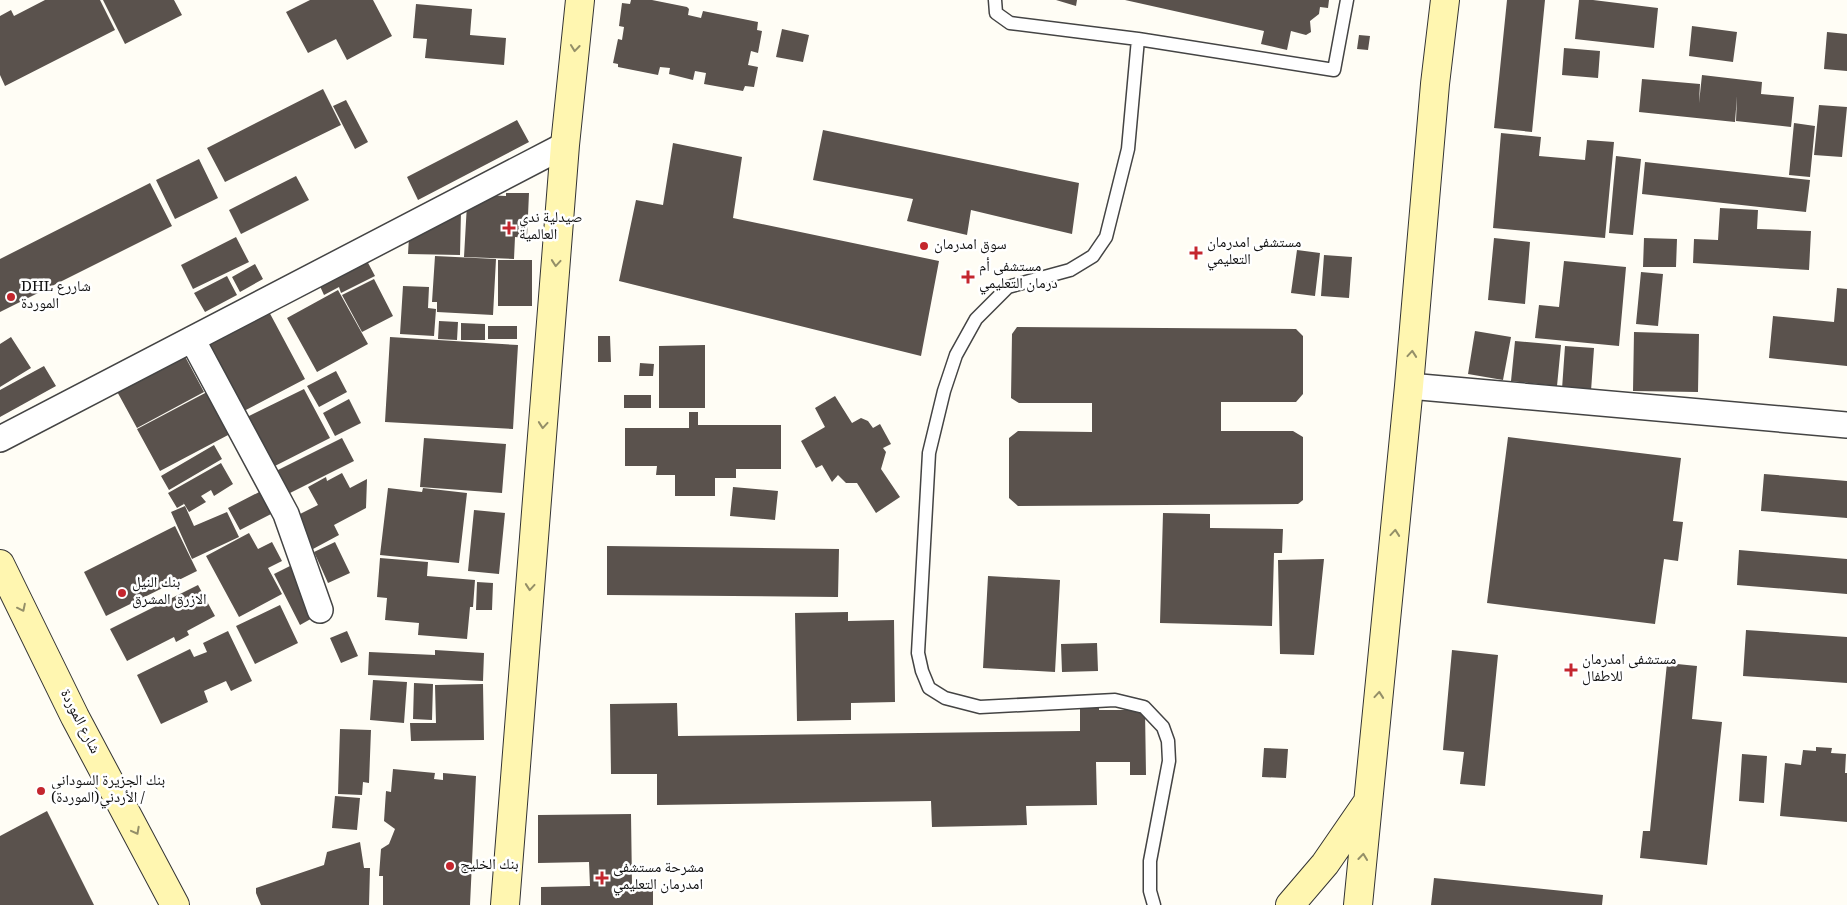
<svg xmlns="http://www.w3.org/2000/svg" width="1847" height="905" viewBox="0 0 1847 905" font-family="Georgia,'Noto Naskh Arabic',serif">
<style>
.building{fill:#5a524d}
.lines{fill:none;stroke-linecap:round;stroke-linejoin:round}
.lane-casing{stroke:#444;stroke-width:15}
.street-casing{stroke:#444;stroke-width:28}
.secondary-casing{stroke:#333;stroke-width:30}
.lane{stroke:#fff;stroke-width:12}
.street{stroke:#fff;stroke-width:25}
.secondary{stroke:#fff6b0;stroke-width:28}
.oneway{stroke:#948f68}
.poi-dot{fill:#c4262e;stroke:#fff;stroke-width:2}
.labels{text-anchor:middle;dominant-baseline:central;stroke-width:5;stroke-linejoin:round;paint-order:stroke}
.poi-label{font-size:15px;fill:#111;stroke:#fff;text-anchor:start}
.street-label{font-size:15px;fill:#111;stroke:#fff}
</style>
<rect width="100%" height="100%" fill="#fffdf5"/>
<path class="building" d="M45,0H100L115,30L5,86L0,75V16L11,10L14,16Z
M103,0H174L182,15L125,44Z
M310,0H373L392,36L347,60L336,39L308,53L286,12Z
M631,0H652L687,7L689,9L688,15L701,18L703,11L758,22L757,30L762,31L758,53L751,51L748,65L758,67L754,87L745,86L743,91L704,84L706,73L695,71L693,80L669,74L670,68L660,67L658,75L618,67V64L613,63L618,39L622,40L624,27L619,26L622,3L630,4Z
M1056,0H1077L1076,6Z
M1125,0H1329L1328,8L1320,7L1319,14L1310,21L1311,32L1306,35L1291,31L1287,50L1261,44L1264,31Z
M1507,0H1545L1532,132L1494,128Z
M1579,0H1593L1658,8L1654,48L1575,39Z
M416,4L472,9L470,35L506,38L504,65L425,58L427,39L413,38Z
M1692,26L1737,32L1733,62L1689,56Z
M782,29L809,35L803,62L776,57Z
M1827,32L1847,34V71L1824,69Z
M1359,35L1370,36L1368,50L1357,49Z
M1564,48L1600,51L1598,78L1562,75Z
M1702,75L1762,82L1761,94L1794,97L1791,127L1736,121L1737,96L1735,122L1639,112L1642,79L1700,84L1699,103Z
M323,89L341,125L225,182L207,148Z
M346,100L368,142L355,149L333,106Z
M1819,105L1847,107L1842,157L1814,155Z
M517,120L529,142L418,200L407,177Z
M1794,123L1815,126L1810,177L1789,175Z
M823,130L1079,183L1072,234L971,210L967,235L907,221L913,199L813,180Z
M1501,133L1541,137L1539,156L1585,160L1587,140L1614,142L1605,238L1493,228Z
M673,143L742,157L733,218L939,261L921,356L619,281L636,200L663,205Z
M1616,156L1641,159L1633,235L1609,233Z
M199,159L218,198L175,219L156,180Z
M1645,162L1810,180L1806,212L1642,194Z
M296,176L309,200L241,234L229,210Z
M150,183L172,226L0,312V259Z
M506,193H529L527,238L515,237L514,259L464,257L467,204L482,195L506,196Z
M1720,208L1758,210L1757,229L1811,231L1809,270L1693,263L1694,239L1718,240Z
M461,211L460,255L408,254L409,237Z
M236,237L249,262L193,289L181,265Z
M1494,238L1530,242L1525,304L1488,300Z
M1644,238L1677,239L1676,267H1643Z
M1297,250L1320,253L1315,296L1291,293Z
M1324,255L1352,257L1349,298L1321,296Z
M435,256L496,259L493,315L437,312V302H432Z
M366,259L375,276L341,293L339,287L324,295L318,282Z
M498,260H532V306H498Z
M1564,261L1626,267L1619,346L1535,338L1539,305L1559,307Z
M255,264L263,279L240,292L232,277Z
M1641,272L1663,274L1658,326L1636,324Z
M227,276L237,295L205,312L194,293Z
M374,279L393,316L362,332L342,295Z
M403,286L429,287L428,308L436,309L434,336L400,334Z
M1837,288L1847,289V366L1769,358L1773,316L1834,322Z
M338,290L368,344L317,372L287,318Z
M267,308L305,379L242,412L204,341Z
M439,321L458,322L457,340L438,339Z
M461,323L485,324V340H461Z
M488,326H517V339H488Z
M1017,327L1296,329L1303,336V394L1296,402H1221V431H1293L1303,437V500L1298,504L1018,506L1009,498V438L1018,431L1092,432V403H1019L1011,398L1012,334Z
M1475,331L1511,337L1503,380L1468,374Z
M1634,332L1699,334L1698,392L1633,391Z
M598,336H610L611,362H598Z
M11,337L31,368L0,387V344Z
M390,337L518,345L513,429L385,422Z
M1515,341L1561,345L1557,386L1511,381Z
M705,345V408H659V346Z
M1565,346L1594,348L1591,391L1562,389Z
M181,349L204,392L137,428L114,386Z
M640,363L654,364L653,376H639Z
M44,366L56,386L0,417V390Z
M336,371L347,392L319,407L307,386Z
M304,389L330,438L267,470L241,420Z
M207,392L230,434L160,471L137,429Z
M624,395H651V408H624Z
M835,396L852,423L861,418L868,421L873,428L880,424L891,444L883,448L886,452L881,469L900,497L876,513L857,483H846L838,475L832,482L822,465L816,468L801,441L825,427L815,408Z
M349,399L361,423L335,436L323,413Z
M689,412H698V425H781V469H736V478H715V496H675V475H656L657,466H625V428H689Z
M1508,437L1681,458L1673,521L1683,522L1678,561L1664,559L1655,624L1487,603Z
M342,438L354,461L286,495L274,472Z
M424,438L506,444L502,493L420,487Z
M214,445L222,459L169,490L161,476Z
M221,463L233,484L214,496L211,490L201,496L206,502L189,512L183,502L184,504L177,508L168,493Z
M342,473L350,488L367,479L366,508L334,525L339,535L313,549L296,516L318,505L308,487L326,477L327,481Z
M1764,474L1847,481V518L1761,511Z
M733,487L778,491L775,520L730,516Z
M388,488L422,492L423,488L467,493L459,563L380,555Z
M265,489L277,511L240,530L228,508Z
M185,506L194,526L227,512L239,537L192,559L171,512Z
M474,510L505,513L499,574L468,571Z
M1163,513L1210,514V528L1283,529L1282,553H1274L1272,626L1160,623Z
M175,526L197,571L106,616L84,572Z
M249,533L258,549L272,542L282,561L268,568L282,594L239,617L206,556Z
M335,542L350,573L328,583L314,552Z
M607,546L839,549L838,597L607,595Z
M1739,550L1847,559V594L1737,585Z
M380,558L428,562L427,576L475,580L473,607H470L467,639L418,635L419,623L385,620L387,598L377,597Z
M1324,559L1314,655L1280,654L1278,560Z
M290,566L316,616L300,625L274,574Z
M988,576L1060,580L1055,672L983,668Z
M477,582L493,583L492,610H476Z
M198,585L215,616L187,631L189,635L176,642L174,637L127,661L110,629Z
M280,605L298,643L255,664L236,626Z
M848,612V621L894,620L895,702L851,703V720L797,721L795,613Z
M1746,630L1847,637V683L1743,676Z
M228,631L252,681L231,691L226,681L204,691L208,702L161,724L137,675L190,649L194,657L207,652L203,643Z
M347,631L358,656L341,663L330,638Z
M1097,643L1098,671L1062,672L1061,644Z
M435,650L484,653L483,681L368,675L369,652L435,655Z
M1452,650L1498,655L1485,786L1460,784L1464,752L1443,750Z
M1667,663L1697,666L1692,719L1722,722L1707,865L1640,858L1643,831H1650Z
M373,680L407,682L404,723L370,720Z
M414,683L433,684L432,720L413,719Z
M483,684L484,740L411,741L410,723H436L435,685Z
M677,703L678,736L1080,731V706L1099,705V710H1145L1146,775H1130V762H1096L1097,805L1026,806L1027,825L932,827L931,801L657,805V774H611L610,704Z
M340,729L371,730L369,783L363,782L362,795L338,794Z
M1816,747L1832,748L1831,753L1846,754L1845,773H1847V822L1780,816L1785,763L1801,765L1803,750L1816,751Z
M1264,748L1288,749L1286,778L1262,777Z
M1742,754L1767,756L1764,803L1739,801Z
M393,769L435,773L434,779L443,780V773L476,776L470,905H383V876H379L381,849L389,844L395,829L384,821L386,791L391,792Z
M335,796L360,798L357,830L332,828Z
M47,811L94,905H0V836Z
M631,814L632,886L653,885V905H541V887L590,886L589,862L538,863V815Z
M360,842L364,868H370L369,905H261L256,893V888L324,865L327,852Z
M1434,878L1603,895L1602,905H1431Z"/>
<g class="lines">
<g class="lane-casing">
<path id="lane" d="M995,0L996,13L1010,23L1138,39L1334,70L1347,0
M1138,39L1128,149L1106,237L1093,256L1070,270L1008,287L976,319L956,355L944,391L929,453L918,653L922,671L929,688L945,698L980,707L1115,700L1144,707L1163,727L1168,741L1169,761L1150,861V891L1154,905"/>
</g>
<g class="street-casing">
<path id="street" d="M192,339L286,514L320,610
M1409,386L1847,425
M0,439L565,145"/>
</g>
<g class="secondary-casing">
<path id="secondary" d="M0,564L75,717L175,905
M505,905L565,145L580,0
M1290,905L1325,864L1367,803
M1358,905L1409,386L1435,84L1445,0"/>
</g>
<use href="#lane" class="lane"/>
<use href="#street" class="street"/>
<use href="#secondary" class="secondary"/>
</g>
<defs><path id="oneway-chevron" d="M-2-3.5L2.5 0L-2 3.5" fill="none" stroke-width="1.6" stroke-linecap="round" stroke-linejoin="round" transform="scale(1.25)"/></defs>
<g class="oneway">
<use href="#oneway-chevron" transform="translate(575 48) rotate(96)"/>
<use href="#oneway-chevron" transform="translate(556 263) rotate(95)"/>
<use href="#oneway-chevron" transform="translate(1412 354) rotate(-85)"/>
<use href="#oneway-chevron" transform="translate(543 425) rotate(95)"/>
<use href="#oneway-chevron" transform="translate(1395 533) rotate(-85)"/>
<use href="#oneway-chevron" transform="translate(530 587) rotate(95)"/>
<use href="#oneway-chevron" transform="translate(22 608) rotate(64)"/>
<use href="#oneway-chevron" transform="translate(1379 695) rotate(-85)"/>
<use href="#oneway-chevron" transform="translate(136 831) rotate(62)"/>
<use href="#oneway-chevron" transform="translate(1363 857) rotate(-84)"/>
</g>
<g class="poi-dot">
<path d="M506.5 220.5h5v5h5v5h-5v5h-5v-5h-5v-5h5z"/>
<circle cx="924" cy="246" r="5"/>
<path d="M1193.5 245.5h5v5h5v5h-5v5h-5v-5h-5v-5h5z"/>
<path d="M965.5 269.5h5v5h5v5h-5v5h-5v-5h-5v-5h5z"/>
<circle cx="11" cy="297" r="5"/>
<circle cx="122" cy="593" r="5"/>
<path d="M1568.5 662.5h5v5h5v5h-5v5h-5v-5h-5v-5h5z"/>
<circle cx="41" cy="791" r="5"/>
<circle cx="450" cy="866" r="5"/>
<path d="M599.5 870.5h5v5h5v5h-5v5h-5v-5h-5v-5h5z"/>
</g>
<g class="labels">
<g class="poi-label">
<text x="519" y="219">صيدلية ندي<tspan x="519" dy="17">العالمية</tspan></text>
<text x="1207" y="244">مستشفى امدرمان<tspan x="1207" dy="17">التعليمي</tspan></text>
<text x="934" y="246">سوق امدرمان</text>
<text x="979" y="268">مستشفى أم<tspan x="979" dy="17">درمان التعليمي</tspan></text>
<text x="21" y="288">DHL شاررع<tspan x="21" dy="17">الموردة</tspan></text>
<text x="132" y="584">بنك النيل<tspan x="132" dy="17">الازرق المشرق</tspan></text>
<text x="1582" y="661">مستشفى امدرمان<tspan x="1582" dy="17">للاطفال</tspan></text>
<text x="51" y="782">بنك الجزيرة السوداني<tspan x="51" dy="17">الأردني(الموردة) /</tspan></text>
<text x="460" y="866">بنك الخليج</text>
<text x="613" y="869">مشرحة مستشفى<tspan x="613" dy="17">امدرمان التعليمي</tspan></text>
</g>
<g class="street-label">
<text transform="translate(79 722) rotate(63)">شارع الموردة</text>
</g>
</g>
</svg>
